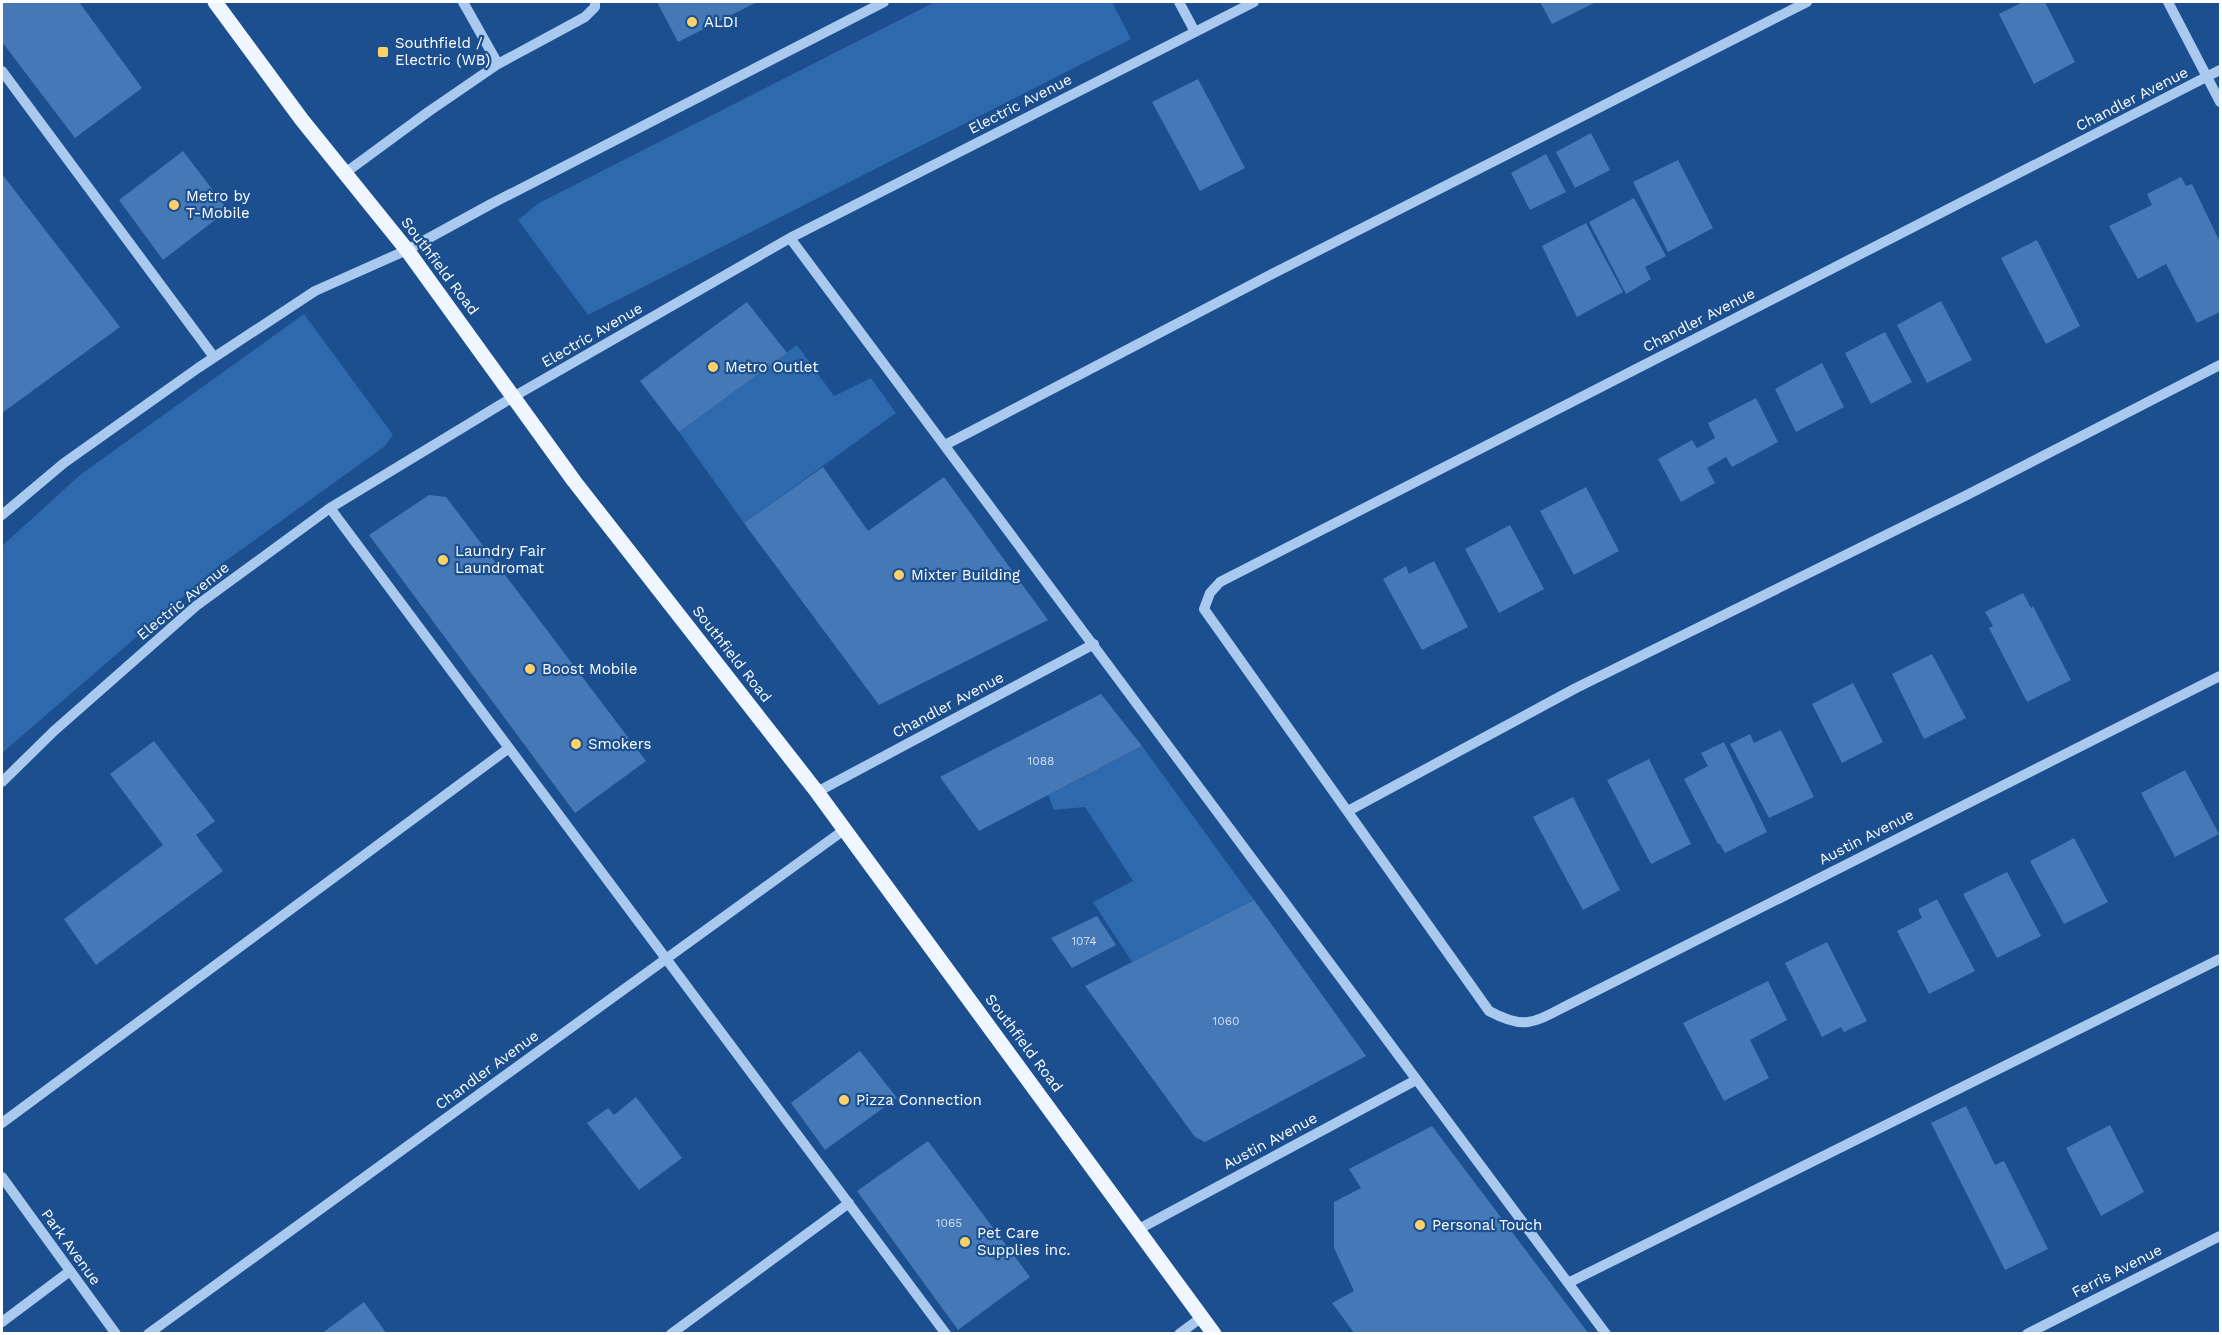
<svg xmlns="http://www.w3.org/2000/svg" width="2222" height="1335" viewBox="0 0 2222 1335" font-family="'Work Sans',sans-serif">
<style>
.green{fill:#2e69ad}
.building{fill:#4478b7}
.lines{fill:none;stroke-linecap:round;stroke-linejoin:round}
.minor{stroke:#a9c9ee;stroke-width:10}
.major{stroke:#f0f6ff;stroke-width:15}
.poi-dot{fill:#ffd166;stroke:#1b4f8f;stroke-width:2}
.labels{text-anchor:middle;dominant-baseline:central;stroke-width:4.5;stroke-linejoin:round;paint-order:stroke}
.number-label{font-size:12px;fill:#d0dded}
.poi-label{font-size:15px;fill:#fff;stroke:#1b4f8f;text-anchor:start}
.street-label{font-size:15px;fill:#fff;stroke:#1b4f8f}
</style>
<rect width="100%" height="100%" fill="#1b4f8f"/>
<path class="green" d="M935,2H1112L1131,39L588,315L518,220L539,203Z
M304,314L393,435L385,446L220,565L2,753V546L80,475Z
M797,345L834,396L871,378L896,413L744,523L679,432Z
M1142,746L1254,900L1132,962L1093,902L1133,881L1085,807L1054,810L1048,795Z"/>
<path class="building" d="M2,2H79L142,88L75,138L2,42Z
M657,2H757L678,42Z
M1540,2H1596L1552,24Z
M2023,2H2045L2075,62L2034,84L1999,14Z
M1198,79L1245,168L1200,191L1152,102Z
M1591,133L1610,170L1575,188L1556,152Z
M183,151L228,210L163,260L119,200Z
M1546,154L1566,192L1530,210L1511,173Z
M1678,160L1713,228L1668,252L1633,182Z
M2,174L120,327L2,413Z
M2181,177L2186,186L2192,184L2220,242V312L2197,323L2166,264L2138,279L2109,226L2152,205L2147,194Z
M1634,198L1666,256L1645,267L1651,279L1626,294L1589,222Z
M1586,223L1623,292L1577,317L1542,246Z
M2037,240L2080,326L2046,344L2001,258Z
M1941,301L1972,360L1927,383L1897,325Z
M747,302L787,353L679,432L640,381Z
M1885,332L1912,382L1871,404L1845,353Z
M1822,363L1844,407L1796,432L1775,389Z
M1756,398L1778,442L1732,467L1726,457L1707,468L1715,483L1681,502L1658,459L1692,440L1697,448L1715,438L1708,423Z
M823,467L868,531L944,477L1048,620L879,705L744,523Z
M1586,487L1619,551L1574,575L1540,511Z
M429,495L446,497L646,761L575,813L369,535Z
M1510,525L1544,589L1499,613L1465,549Z
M1434,561L1468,627L1422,650L1383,579L1406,566L1409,574Z
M2023,593L2031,608L2033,606L2071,680L2027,702L1989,628L1993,626L1985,612Z
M1932,654L1966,718L1924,739L1892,674Z
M1853,683L1883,742L1842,763L1812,704Z
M1101,694L1142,746L979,831L940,777Z
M1781,730L1814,797L1769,818L1730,744L1750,734L1754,743Z
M154,741L215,821L196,835L223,871L96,965L64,919L163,845L110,774Z
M1724,742L1767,832L1725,853L1720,844H1718L1684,779L1708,766L1701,753Z
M1649,759L1691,844L1651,864L1607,780Z
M2185,770L2219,834L2175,857L2141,793Z
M1573,797L1620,890L1583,910L1533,817Z
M2074,838L2108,902L2064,924L2030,861Z
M2007,872L2041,936L1997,958L1963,894Z
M1937,899L1975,971L1929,994L1897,931L1922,918L1918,909Z
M1254,900L1366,1056L1205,1142L1195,1137L1085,986Z
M1097,916L1116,945L1072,968L1051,938Z
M1827,942L1867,1021L1844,1032L1841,1027L1822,1037L1785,963Z
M1768,981L1787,1020L1750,1040L1769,1078L1724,1101L1683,1023Z
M860,1051L897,1098L825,1150L791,1103Z
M636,1097L682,1158L639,1190L587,1123L608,1108L614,1115Z
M1966,1106L1995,1165L2004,1161L2048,1249L2005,1270L1931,1123Z
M2110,1125L2144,1192L2101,1216L2066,1148Z
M1432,1126L1589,1334H1355L1332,1303L1354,1291L1334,1248V1202L1361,1188L1349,1169Z
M928,1141L1030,1277L958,1330L857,1191Z
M364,1302L387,1334H321Z"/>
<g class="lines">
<path class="minor" d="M463,2L498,64
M1179,2L1195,32
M2168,2L2220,102
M2220,70L1220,582L1210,593L1204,609L1489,1011C1524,1030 1533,1023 1566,1006L2220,676
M2,71L214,357
M345,173L428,112L498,64L585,17L595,7V2
M790,238L1606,1334
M945,445L1274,273L1807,2
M330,508L946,1334
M2,515L64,463L198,368L315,291L407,250L491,204L884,2
M2,782L54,731L196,606L330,508L513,397L790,238L1254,2
M817,792L1094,644
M1348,811L1576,688L1965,496L2220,365
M2,1123L509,748
M2,1177L116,1334
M1139,1229L1416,1080
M1568,1283L2220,959
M2,1322L70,1271
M148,1334L844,830
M671,1334L849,1203
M1179,1334L1202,1317
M2027,1334L2220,1236"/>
<path class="major" d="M215,2L302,120L407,250L574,481L817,792L1214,1334"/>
</g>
<g class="poi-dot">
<circle cx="692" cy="22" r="6"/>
<rect x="377" y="46" width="12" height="12" rx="3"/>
<circle cx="174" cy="205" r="6"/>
<circle cx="713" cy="367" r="6"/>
<circle cx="443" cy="560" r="6"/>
<circle cx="899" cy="575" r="6"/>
<circle cx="530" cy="669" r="6"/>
<circle cx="576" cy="744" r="6"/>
<circle cx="844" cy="1100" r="6"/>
<circle cx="1420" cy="1225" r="6"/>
<circle cx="965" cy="1242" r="6"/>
</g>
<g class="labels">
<g class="number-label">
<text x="1041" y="761">1088</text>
<text x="1084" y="941">1074</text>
<text x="1226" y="1021">1060</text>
<text x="949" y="1223">1065</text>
</g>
<g class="poi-label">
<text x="704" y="22">ALDI</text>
<text x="395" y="43">Southfield /<tspan x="395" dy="17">Electric (WB)</tspan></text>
<text x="186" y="196">Metro by<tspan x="186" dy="17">T-Mobile</tspan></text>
<text x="725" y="367">Metro Outlet</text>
<text x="455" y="551">Laundry Fair<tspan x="455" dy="17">Laundromat</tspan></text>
<text x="911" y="575">Mixter Building</text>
<text x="542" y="669">Boost Mobile</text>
<text x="588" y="744">Smokers</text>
<text x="856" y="1100">Pizza Connection</text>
<text x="1432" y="1225">Personal Touch</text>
<text x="977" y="1233">Pet Care<tspan x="977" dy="17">Supplies inc.</tspan></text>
</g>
<g class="street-label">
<text transform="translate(2132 99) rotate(-27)">Chandler Avenue</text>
<text transform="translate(1020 104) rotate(-27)">Electric Avenue</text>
<text transform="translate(440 266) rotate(53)">Southfield Road</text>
<text transform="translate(1699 320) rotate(-27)">Chandler Avenue</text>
<text transform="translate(592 335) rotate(-30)">Electric Avenue</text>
<text transform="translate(183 601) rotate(-39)">Electric Avenue</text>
<text transform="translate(732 654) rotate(52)">Southfield Road</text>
<text transform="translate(948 705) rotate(-28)">Chandler Avenue</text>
<text transform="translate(1866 837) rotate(-27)">Austin Avenue</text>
<text transform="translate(1024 1043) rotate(53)">Southfield Road</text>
<text transform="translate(487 1070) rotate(-36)">Chandler Avenue</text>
<text transform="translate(1270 1141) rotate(-28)">Austin Avenue</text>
<text transform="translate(71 1247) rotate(54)">Park Avenue</text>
<text transform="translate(2117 1271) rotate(-27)">Ferris Avenue</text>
</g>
</g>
<rect width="2222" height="1335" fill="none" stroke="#ffffff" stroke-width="6"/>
</svg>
